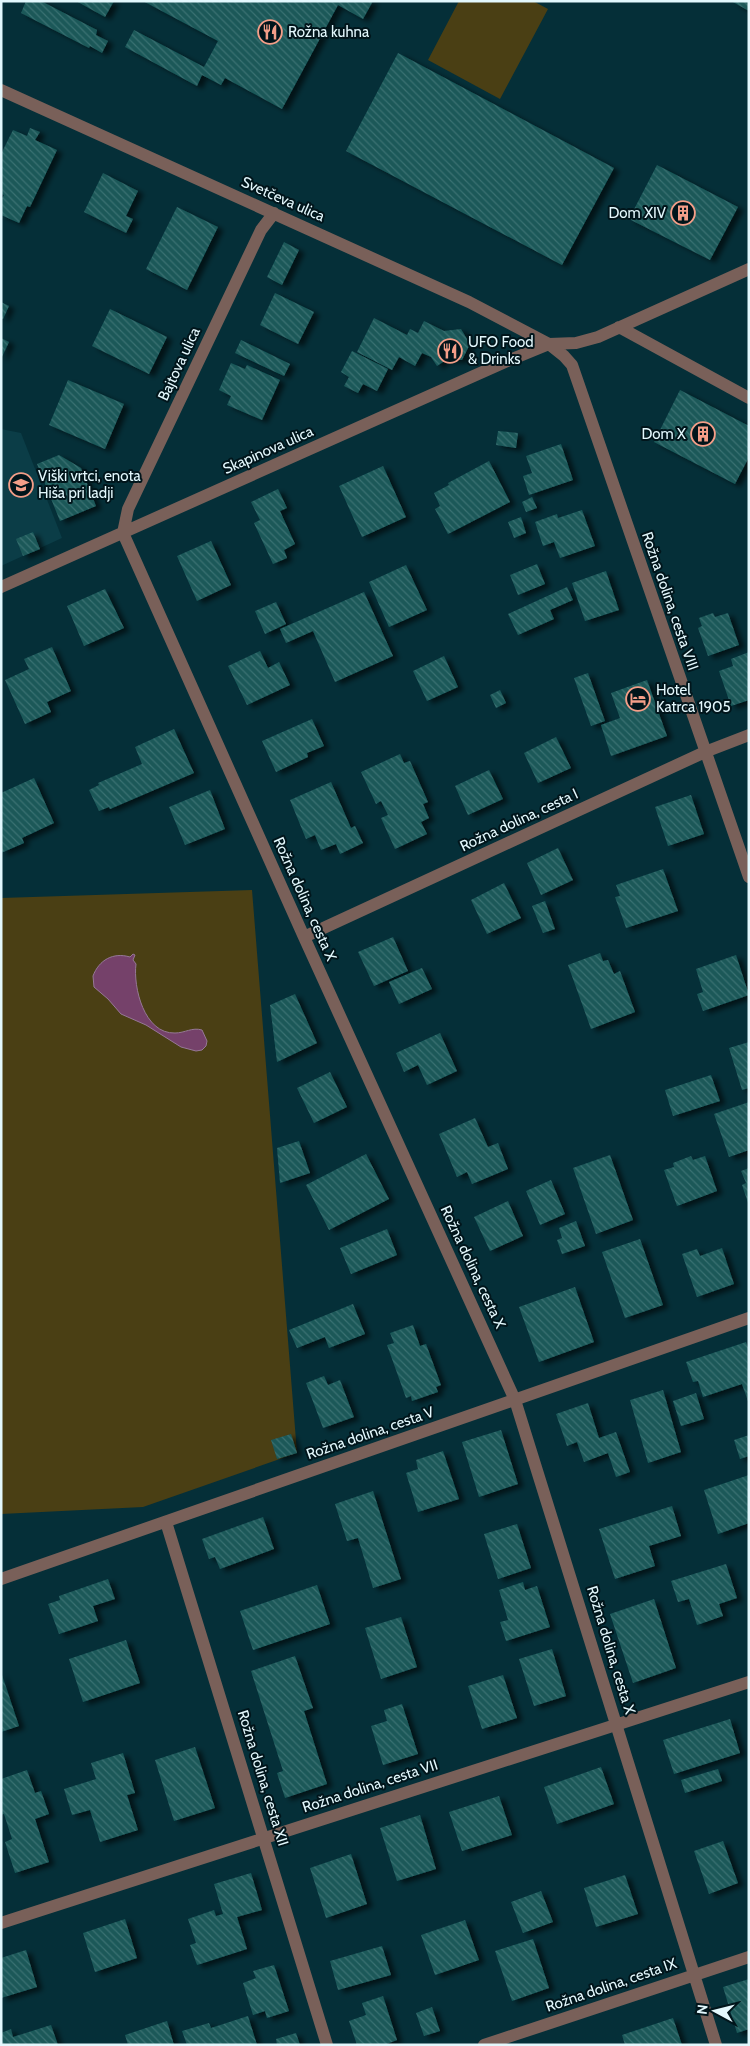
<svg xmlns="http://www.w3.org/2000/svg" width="750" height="2046" viewBox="0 0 750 2046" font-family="Cabin,sans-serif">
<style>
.built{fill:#0b3d47}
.green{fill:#4a3f14}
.water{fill:#75416a;stroke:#967896}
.building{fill:url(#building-back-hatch);filter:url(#shadow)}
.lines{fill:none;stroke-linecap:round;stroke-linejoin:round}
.minor{stroke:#796059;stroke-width:12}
.labels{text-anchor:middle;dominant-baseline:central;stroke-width:4;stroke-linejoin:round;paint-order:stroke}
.poi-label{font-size:15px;fill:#e3f8fd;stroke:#01151b;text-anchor:start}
.street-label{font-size:15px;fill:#e3f8fd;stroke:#01151b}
</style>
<defs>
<pattern id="building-back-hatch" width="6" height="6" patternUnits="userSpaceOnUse" patternTransform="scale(1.25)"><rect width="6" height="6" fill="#1a5859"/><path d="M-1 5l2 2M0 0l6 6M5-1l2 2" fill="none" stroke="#3b7172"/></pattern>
<filter id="shadow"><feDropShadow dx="5.5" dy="3" stdDeviation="2.5" flood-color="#0009"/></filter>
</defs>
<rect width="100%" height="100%" fill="#052f38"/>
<path class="built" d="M1,429L21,433L62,538L1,566Z"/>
<path class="green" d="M459,1H533L548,9L500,99L428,60Z
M252,890L297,1453L143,1507L1,1514V898Z"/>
<path class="water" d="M133,954L135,955L133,960L136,964C133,987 144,1034 175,1033C185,1033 192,1027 202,1030L207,1041L206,1046L202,1050L196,1051L181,1047L146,1025L121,1014L108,999L94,987L93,976C99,960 113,952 130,957Z"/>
<path class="building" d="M26,1H41L97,30L96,35L108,41L102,53L90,46L89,48L21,13Z
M76,1H114L105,17Z
M143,1H373L363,19L338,5L282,109L225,78L221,85L202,75L197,86L125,47L134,30L204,67L218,41Z
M731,1H749V11Z
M398,53L614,168L562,265L346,151Z
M30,128L40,132L35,140L57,150L30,207L27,206L19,223L1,215V200L4,195L1,194V154L13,130L27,136Z
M657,165L738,207L710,260L629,219Z
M103,173L138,191L126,216L133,219L126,233L84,212Z
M177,207L218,227L187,290L146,269Z
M284,242L299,250L282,285L267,277Z
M275,293L314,312L298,344L260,325Z
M1,302L9,306L3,319H1Z
M110,309L167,337L149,374L92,346Z
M374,318L407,335L410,329L418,333L424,321L444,331L461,329L470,344L462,360H446L437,366L431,357L422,353L415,366L399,357L392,370L357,352Z
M1,338L9,342L1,359Z
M241,340L290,364L284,376L235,353Z
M352,351L388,369L377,391L363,384L358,393L344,386L349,377L341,372Z
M231,363L245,369L247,365L280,380L262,420L227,405L231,396L219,390Z
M68,380L124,404L105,449L49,425Z
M680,390L749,426V457L735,484L654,442Z
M498,431L518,433L516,448L496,445Z
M561,444L573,480L529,495L523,476L532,473L526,456Z
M59,455L81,468L96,506L60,521L37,464Z
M489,461L510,502L448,534L435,509L440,506L434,493L449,485L448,483Z
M383,466L406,517L362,537L339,486Z
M278,489L287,508L280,511L295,544L284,550L287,558L273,564L254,523L260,520L251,502Z
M532,497L537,508L526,512L522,502Z
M582,510L595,546L560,558L554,542L543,546L535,522L557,514L558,518Z
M521,517L526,533L514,538L508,522Z
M33,532L40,549L23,556L16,539Z
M211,541L231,585L197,601L177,556Z
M537,564L545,584L518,595L510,575Z
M406,565L427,610L389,627L369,582Z
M606,571L619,610L585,621L572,583Z
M567,587L573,600L550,610L554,619L518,635L508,614Z
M105,589L124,628L84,646L67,606Z
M364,592L393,656L335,682L313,631L286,643L280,629Z
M276,602L286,624L265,634L255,611Z
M713,613L715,617L728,613L739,645L708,656L698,628L702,626L699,618Z
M52,647L71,691L47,702L51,712L25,724L5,680L29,669L24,659Z
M260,651L268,668L279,662L290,685L247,705L228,666Z
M749,652V700L731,706L719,671L733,666L731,659Z
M444,656L458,687L427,701L413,671Z
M588,673L605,721L591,726L574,678Z
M647,680L667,736L611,756L601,725L620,718L611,693Z
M500,690L506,703L496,708L490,695Z
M312,719L324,746L307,753L308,757L276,772L262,741Z
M174,729L194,773L110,809L109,807L99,811L89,790L99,785L98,783L142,764L135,747Z
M556,737L571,768L538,783L524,753Z
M400,754L404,763L410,761L428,802L423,804L429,818L421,822L427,834L395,849L381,818L388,815L381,801L376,804L361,772Z
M489,770L503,799L468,815L455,786Z
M34,778L54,823L22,838L24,843L1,853V793Z
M331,782L351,828L355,826L363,843L340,854L336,844L321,850L315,835L306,839L290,800Z
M210,790L225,829L185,845L169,807Z
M691,795L704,834L668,846L655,807Z
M558,848L573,880L541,895L527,863Z
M663,869L678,911L626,928L615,897L620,896L616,885Z
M504,883L521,918L487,934L471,900Z
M545,901L555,929L543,933L532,906Z
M393,937L408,971L374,986L358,952Z
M600,953L603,961L608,960L614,974L620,971L635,1012L591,1029L568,965Z
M736,955L749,995L703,1011L697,994L703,992L696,969Z
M422,968L432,989L399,1004L389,982Z
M295,994L317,1043L277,1062L270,1005Z
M440,1033L457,1071L427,1085L418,1065L404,1072L396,1053Z
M749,1042V1088L742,1090L729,1048Z
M330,1072L347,1107L314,1123L297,1088Z
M711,1075L720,1101L673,1116L665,1090Z
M749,1102V1150L729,1157L714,1114Z
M475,1118L488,1147L498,1143L508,1169L472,1184L467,1172L457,1177L439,1134Z
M299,1141L310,1173L280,1183L277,1148Z
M366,1154L389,1199L329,1230L306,1185Z
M610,1155L633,1220L596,1234L573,1168Z
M691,1156L693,1160L705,1156L717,1191L677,1206L664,1170L674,1167L673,1163Z
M749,1168V1203H748L742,1185L746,1183L741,1171Z
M551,1180L565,1214L540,1225L526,1191Z
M508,1201L523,1236L490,1251L474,1217Z
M576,1221L585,1246L562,1254L557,1240L562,1238L559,1228Z
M387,1229L397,1255L351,1274L340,1248Z
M640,1239L663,1305L625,1318L602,1252Z
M722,1248L734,1284L697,1297L682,1254L697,1249L700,1256Z
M575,1287L594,1342L539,1362L519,1307Z
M353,1304L365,1334L329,1348L325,1337L297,1348L289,1330Z
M413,1325L420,1346L426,1344L441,1385L436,1387L438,1392L412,1401L411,1396L406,1398L387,1345L394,1343L390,1333Z
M746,1342L749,1350V1404L742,1384L703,1397L698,1381L693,1382L686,1362Z
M324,1376L328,1385L340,1380L354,1417L323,1428L306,1383Z
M663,1390L681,1452L648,1463L630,1400Z
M696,1393L704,1419L681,1426L673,1401Z
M588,1403L599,1438L616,1432L630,1472L616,1477L608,1453L584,1462L577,1442L567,1446L556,1414Z
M501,1430L518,1484L479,1497L462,1442Z
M291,1434L297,1453L277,1459L271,1440Z
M749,1435V1456L740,1459L734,1440Z
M443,1451L459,1499L418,1512L406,1473L418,1469L416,1460Z
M749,1475V1523L718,1534L704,1490Z
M373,1491L401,1579L373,1588L358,1538L347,1541L335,1504Z
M672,1506L681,1536L649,1546L655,1566L615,1579L599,1529Z
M263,1517L274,1549L220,1569L215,1557L209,1559L202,1539Z
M517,1524L531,1568L498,1579L484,1534Z
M726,1564L737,1598L719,1604L723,1616L697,1625L689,1599L678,1602L671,1581Z
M108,1579L115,1599L93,1606L98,1621L59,1634L48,1604L60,1600L59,1596Z
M523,1582L525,1590L537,1586L550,1627L506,1641L500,1622L508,1620L499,1590Z
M317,1585L330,1624L253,1650L240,1611Z
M654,1599L676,1668L633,1683L610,1614Z
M401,1617L417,1667L381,1679L365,1628Z
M126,1640L140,1683L83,1702L69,1659Z
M552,1649L566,1696L534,1706L519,1659Z
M295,1656L313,1708L304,1711L327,1784L285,1798L277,1773L283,1771L251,1671Z
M1,1672L19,1726L1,1732Z
M503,1675L517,1718L482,1729L468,1686Z
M402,1704L418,1754L383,1765L371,1726L387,1721L384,1710Z
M730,1719L740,1753L674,1774L663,1740Z
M195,1747L215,1808L174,1821L155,1760Z
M123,1753L135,1793L127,1795L138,1830L100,1842L90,1810L72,1815L64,1789L96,1779L91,1763Z
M601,1767L614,1804L557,1824L544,1787Z
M718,1769L722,1781L685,1793L681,1780Z
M27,1770L35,1793L41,1791L49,1814L35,1819L49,1862L15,1873L5,1842L12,1839L4,1814L1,1815V1779Z
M499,1796L512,1835L462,1851L449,1812Z
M420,1815L436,1869L397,1881L380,1828Z
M723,1841L738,1883L709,1894L694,1851Z
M351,1854L367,1904L326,1918L310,1868Z
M251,1873L262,1910L237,1917L247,1949L197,1965L190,1945L196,1943L188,1919L214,1910L216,1916L223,1914L214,1884Z
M625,1875L638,1914L596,1927L584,1888Z
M541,1891L553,1922L523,1933L511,1902Z
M125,1919L137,1958L95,1972L83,1933Z
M465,1920L479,1960L435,1975L421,1935Z
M533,1939L549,1988L512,2001L495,1951Z
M382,1946L391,1975L338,1990L330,1961Z
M26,1950L37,1987L1,1998V1958Z
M274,1965L289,2011L267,2018L265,2011L253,2015L243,1983L256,1978L253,1971Z
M749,1979V2029L737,2033L723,1987Z
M383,1996L397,2040L384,2045H357L349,2021L366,2015L362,2003Z
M432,2007L440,2031L424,2036L416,2013Z
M248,2016L257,2045H187L182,2031L209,2023L211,2028Z
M673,2018L682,2045H625L622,2035Z
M167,2021L174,2045H128L125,2035Z
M51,2025L58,2045H1V2033L11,2029L13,2037Z
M296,2033L300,2045H277L276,2039Z"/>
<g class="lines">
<path class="minor" d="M1,90L469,302L549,344L564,356L572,365L749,877
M274,213L261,230L128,509L123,533L304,937L515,1400L716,2045
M619,327L749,398
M1,587L505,362L549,344L576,343L598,337L749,269
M304,937L705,752L749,735
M166,1522L327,2045
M1,1579L749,1318
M1,1923L749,1682
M484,2045L749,1957"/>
</g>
<defs>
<g id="restaurant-ring" transform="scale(1.25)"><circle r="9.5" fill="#01151b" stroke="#f49e88" stroke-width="1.5"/><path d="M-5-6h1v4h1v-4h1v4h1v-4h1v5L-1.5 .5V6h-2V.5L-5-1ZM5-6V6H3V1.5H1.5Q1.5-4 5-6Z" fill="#f49e88"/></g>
<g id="building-ring" transform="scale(1.25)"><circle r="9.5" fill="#01151b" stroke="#f49e88" stroke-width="1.5"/><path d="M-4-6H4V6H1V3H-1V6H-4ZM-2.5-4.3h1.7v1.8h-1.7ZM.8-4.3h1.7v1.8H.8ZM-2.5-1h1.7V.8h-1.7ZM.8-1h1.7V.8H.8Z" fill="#f49e88"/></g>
<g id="school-ring" transform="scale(1.25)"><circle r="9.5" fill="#01151b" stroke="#f49e88" stroke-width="1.5"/><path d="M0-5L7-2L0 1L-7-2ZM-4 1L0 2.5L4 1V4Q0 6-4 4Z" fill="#f49e88"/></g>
<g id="hotel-ring" transform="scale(1.25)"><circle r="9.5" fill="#01151b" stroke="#f49e88" stroke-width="1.5"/><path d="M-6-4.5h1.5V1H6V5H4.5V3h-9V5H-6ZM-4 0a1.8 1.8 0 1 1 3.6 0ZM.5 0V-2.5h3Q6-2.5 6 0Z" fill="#f49e88"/></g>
</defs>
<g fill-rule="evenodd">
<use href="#restaurant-ring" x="270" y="32"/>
<use href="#building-ring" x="683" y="213"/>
<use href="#restaurant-ring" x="450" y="351"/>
<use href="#building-ring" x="703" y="434"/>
<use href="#school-ring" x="21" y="485"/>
<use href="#hotel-ring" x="638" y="699"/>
</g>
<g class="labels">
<g class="poi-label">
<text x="288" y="32">Rožna kuhna</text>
<text x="666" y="213" text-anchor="end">Dom XIV</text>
<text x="468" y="342">UFO Food<tspan x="468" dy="17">&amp; Drinks</tspan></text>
<text x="686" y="434" text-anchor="end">Dom X</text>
<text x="38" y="476">Viški vrtci, enota<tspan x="38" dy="17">Hiša pri ladji</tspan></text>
<text x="656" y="690">Hotel<tspan x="656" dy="17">Katrca 1905</tspan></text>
</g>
<g class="street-label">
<text transform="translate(283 199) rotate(24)">Svetčeva ulica</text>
<text transform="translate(179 364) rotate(-65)">Bajtova ulica</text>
<text transform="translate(268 450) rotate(-24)">Skapinova ulica</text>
<text transform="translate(670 601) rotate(71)">Rožna dolina, cesta VIII</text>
<text transform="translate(519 820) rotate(-25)">Rožna dolina, cesta I</text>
<text transform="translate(305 899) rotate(66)">Rožna dolina, cesta X</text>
<text transform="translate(473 1267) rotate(65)">Rožna dolina, cesta X</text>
<text transform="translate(370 1433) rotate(-19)">Rožna dolina, cesta V</text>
<text transform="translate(611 1650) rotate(73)">Rožna dolina, cesta X</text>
<text transform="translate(263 1778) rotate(73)">Rožna dolina, cesta XII</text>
<text transform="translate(370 1786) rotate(-18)">Rožna dolina, cesta VII</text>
<text transform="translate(611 1985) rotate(-19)">Rožna dolina, cesta IX</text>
</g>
</g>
<rect width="750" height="2046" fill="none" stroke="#e3f8fd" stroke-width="5"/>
<g transform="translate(715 2011) rotate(277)" stroke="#01151b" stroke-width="4" paint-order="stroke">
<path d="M0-4L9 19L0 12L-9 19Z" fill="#e3f8fd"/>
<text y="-8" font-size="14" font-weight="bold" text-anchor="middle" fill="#e3f8fd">N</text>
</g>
</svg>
